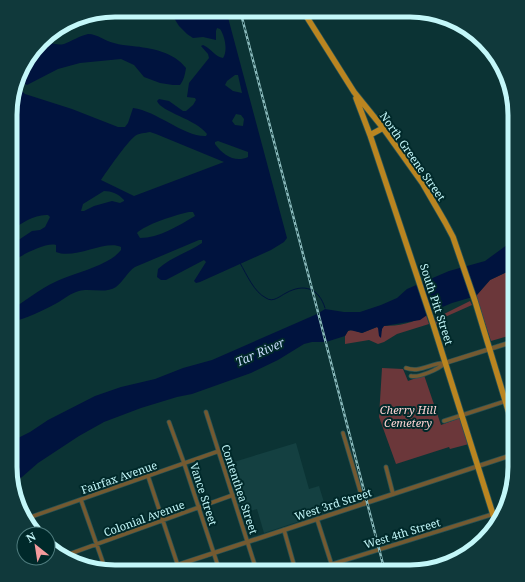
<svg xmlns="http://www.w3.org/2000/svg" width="525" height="582" viewBox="0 0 525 582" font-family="'Noto Serif',serif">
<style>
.built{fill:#144041}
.green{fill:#6b373a}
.water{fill:#00133e;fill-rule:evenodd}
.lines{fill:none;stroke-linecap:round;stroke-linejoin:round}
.stream{stroke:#00133e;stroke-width:1}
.minor-casing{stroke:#285254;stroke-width:5}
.tertiary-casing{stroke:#285254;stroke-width:5.5}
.primary-casing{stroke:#285254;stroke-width:7}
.minor{stroke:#745a31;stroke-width:3.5}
.tertiary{stroke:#745a31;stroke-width:4}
.primary{stroke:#ba8520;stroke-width:5.5}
.rail-casing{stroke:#8ababc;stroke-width:2.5}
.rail{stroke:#00292a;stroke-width:1;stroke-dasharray:3;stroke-linecap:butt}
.labels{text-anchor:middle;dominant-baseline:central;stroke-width:4;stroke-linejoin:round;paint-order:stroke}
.street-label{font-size:11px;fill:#c3f7f9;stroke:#00292a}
.park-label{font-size:11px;font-style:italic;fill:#fcd2d2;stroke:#00292a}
.water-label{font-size:12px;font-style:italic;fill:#c6daf9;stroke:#00292a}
.rim{fill:none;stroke:#c3f7f9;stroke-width:5}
</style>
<rect width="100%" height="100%" fill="#0b3334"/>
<path class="built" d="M296,443L309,489L319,486L327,512L264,533L257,509L241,514L224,465Z"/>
<path class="green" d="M515,268V334L491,341L476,296L490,280Z
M470,301L472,305L445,317L436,325L434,323V319Z
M426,315L429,324L397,334L384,342L378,344L369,340L345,344V336L348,331L353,330L362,333L377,327L382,331V327L384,326C398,326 414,323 426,315Z
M382,368L403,369L408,381L424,375L441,425L460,418L469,444L450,449L449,447L396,464L379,417Z"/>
<path class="water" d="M169,10H226L287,238L284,242L271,250L200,282L196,283L194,281L206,262L204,260L166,280H161L157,277L158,269C171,257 187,253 202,243V240H199L135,267C127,272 124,281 116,287C106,294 90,288 79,291C71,293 64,299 57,303C44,310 26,319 11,322V310C25,301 40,289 55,282C73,273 109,266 121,250V247C106,239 75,260 56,252V245C45,242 21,256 11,262V245L32,231L40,230L45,227L50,217L48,215C35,214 22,223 11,230L12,95L16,85L25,94L72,109L118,127H125L128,123L133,108C157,111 184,137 206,136L207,134C196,119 161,112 157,101L159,99L169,101L183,111H186L193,105L196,100L195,98L187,97L189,83L209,58L208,54L201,46L203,45C211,48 215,57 223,58C228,51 225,36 220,29L217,28L216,31V40L203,37L193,38L187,34L179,26ZM235,75H238L242,93L233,91L225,85L227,81ZM236,114L241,115L244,119L243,126L235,125L232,121ZM150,132L156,134L224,162L134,196L101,180C107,171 127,142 135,136C139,133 145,133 150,132ZM218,141L248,152V157C235,163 223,155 215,144V142ZM104,191C111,191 119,194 124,200V201L120,203L112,201L94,206L84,211H81L83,204ZM189,212H193L195,216C178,226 159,238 140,238L137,233C144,225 178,214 189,212Z
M88,34C98,34 104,41 114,43C120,45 126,45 132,46C151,48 174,52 186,68C185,74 184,80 180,85H173L160,83L144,77L134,65L121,59L80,63L58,69L27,85L18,80L24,63L42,41C49,42 56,46 64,44C72,41 79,36 88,34Z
M515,239V268L490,280L476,296L452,303L433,311L420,320L384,326L382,329L381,338L379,336L378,328L377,327L362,333L350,330L348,331L345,336L326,342H312L304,344L278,360L251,373L192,394L177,397L141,408L104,422L79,436L38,463L14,484L10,473V442L30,432L48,420L95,396L121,387L155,379L183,368L212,360L317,314L325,309L344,312H360L381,305L397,298L407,289L449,271L485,261Z"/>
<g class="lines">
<path class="stream" d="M240,263C247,275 254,292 266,298C273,303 280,296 286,293C304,283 319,288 325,308"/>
<g class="minor-casing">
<path id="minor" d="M406,368C421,373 430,363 445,363
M411,376C419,378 439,369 445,363
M206,412L257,572
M444,421L515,398
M169,422L184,463L220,572
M343,433L364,504
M386,467L393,494
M148,476L180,572
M81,500L106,571
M25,519L219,451
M317,519L334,572
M284,530L296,572
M61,557L233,495
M307,572L503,511"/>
</g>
<g class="tertiary-casing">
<path id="tertiary" d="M445,363L515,341
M156,572L515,454"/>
</g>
<g class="primary-casing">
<path id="primary" d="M303,11L354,92L383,128L423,184L445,222L453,237L475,301L515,433
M356,98L370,135L433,324L496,524
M370,135L383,128"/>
</g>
<use href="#minor" class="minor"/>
<use href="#tertiary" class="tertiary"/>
<use href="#primary" class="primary"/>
<g class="rail-casing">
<path id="rail" d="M240,10L385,572"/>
</g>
<use href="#rail" class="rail"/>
</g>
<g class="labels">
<g class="street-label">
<text transform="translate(413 156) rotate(55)">North Greene Street</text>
<text transform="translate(437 304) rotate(72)">South Pitt Street</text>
<text transform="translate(119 477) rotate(-19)">Fairfax Avenue</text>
<text transform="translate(240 489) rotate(72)">Contenthea Street</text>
<text transform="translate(204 494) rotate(72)">Vance Street</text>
<text transform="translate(333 504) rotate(-18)">West 3rd Street</text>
<text transform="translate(144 518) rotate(-20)">Colonial Avenue</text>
<text transform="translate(402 533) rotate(-17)">West 4th Street</text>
</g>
<g class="park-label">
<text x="408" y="409">Cherry Hill<tspan x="408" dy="13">Cemetery</tspan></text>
</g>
<g class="water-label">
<text transform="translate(260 352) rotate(-24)">Tar River</text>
</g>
</g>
<path d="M0 0H525V582H0ZM115 17H410A98 98 0 0 1 508 115V467A98 98 0 0 1 410 565H115A98 98 0 0 1 17 467V115A98 98 0 0 1 115 17Z" fill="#10393b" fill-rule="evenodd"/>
<path class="rim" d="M115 17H410A98 98 0 0 1 508 115V467A98 98 0 0 1 410 565H115A98 98 0 0 1 17 467V115A98 98 0 0 1 115 17Z"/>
<g transform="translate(36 546) rotate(330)"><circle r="19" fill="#00292a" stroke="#4e7b7d"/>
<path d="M0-3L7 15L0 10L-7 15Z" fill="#f59b9d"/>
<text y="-6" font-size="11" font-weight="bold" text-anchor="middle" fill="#c3f7f9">N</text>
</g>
</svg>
